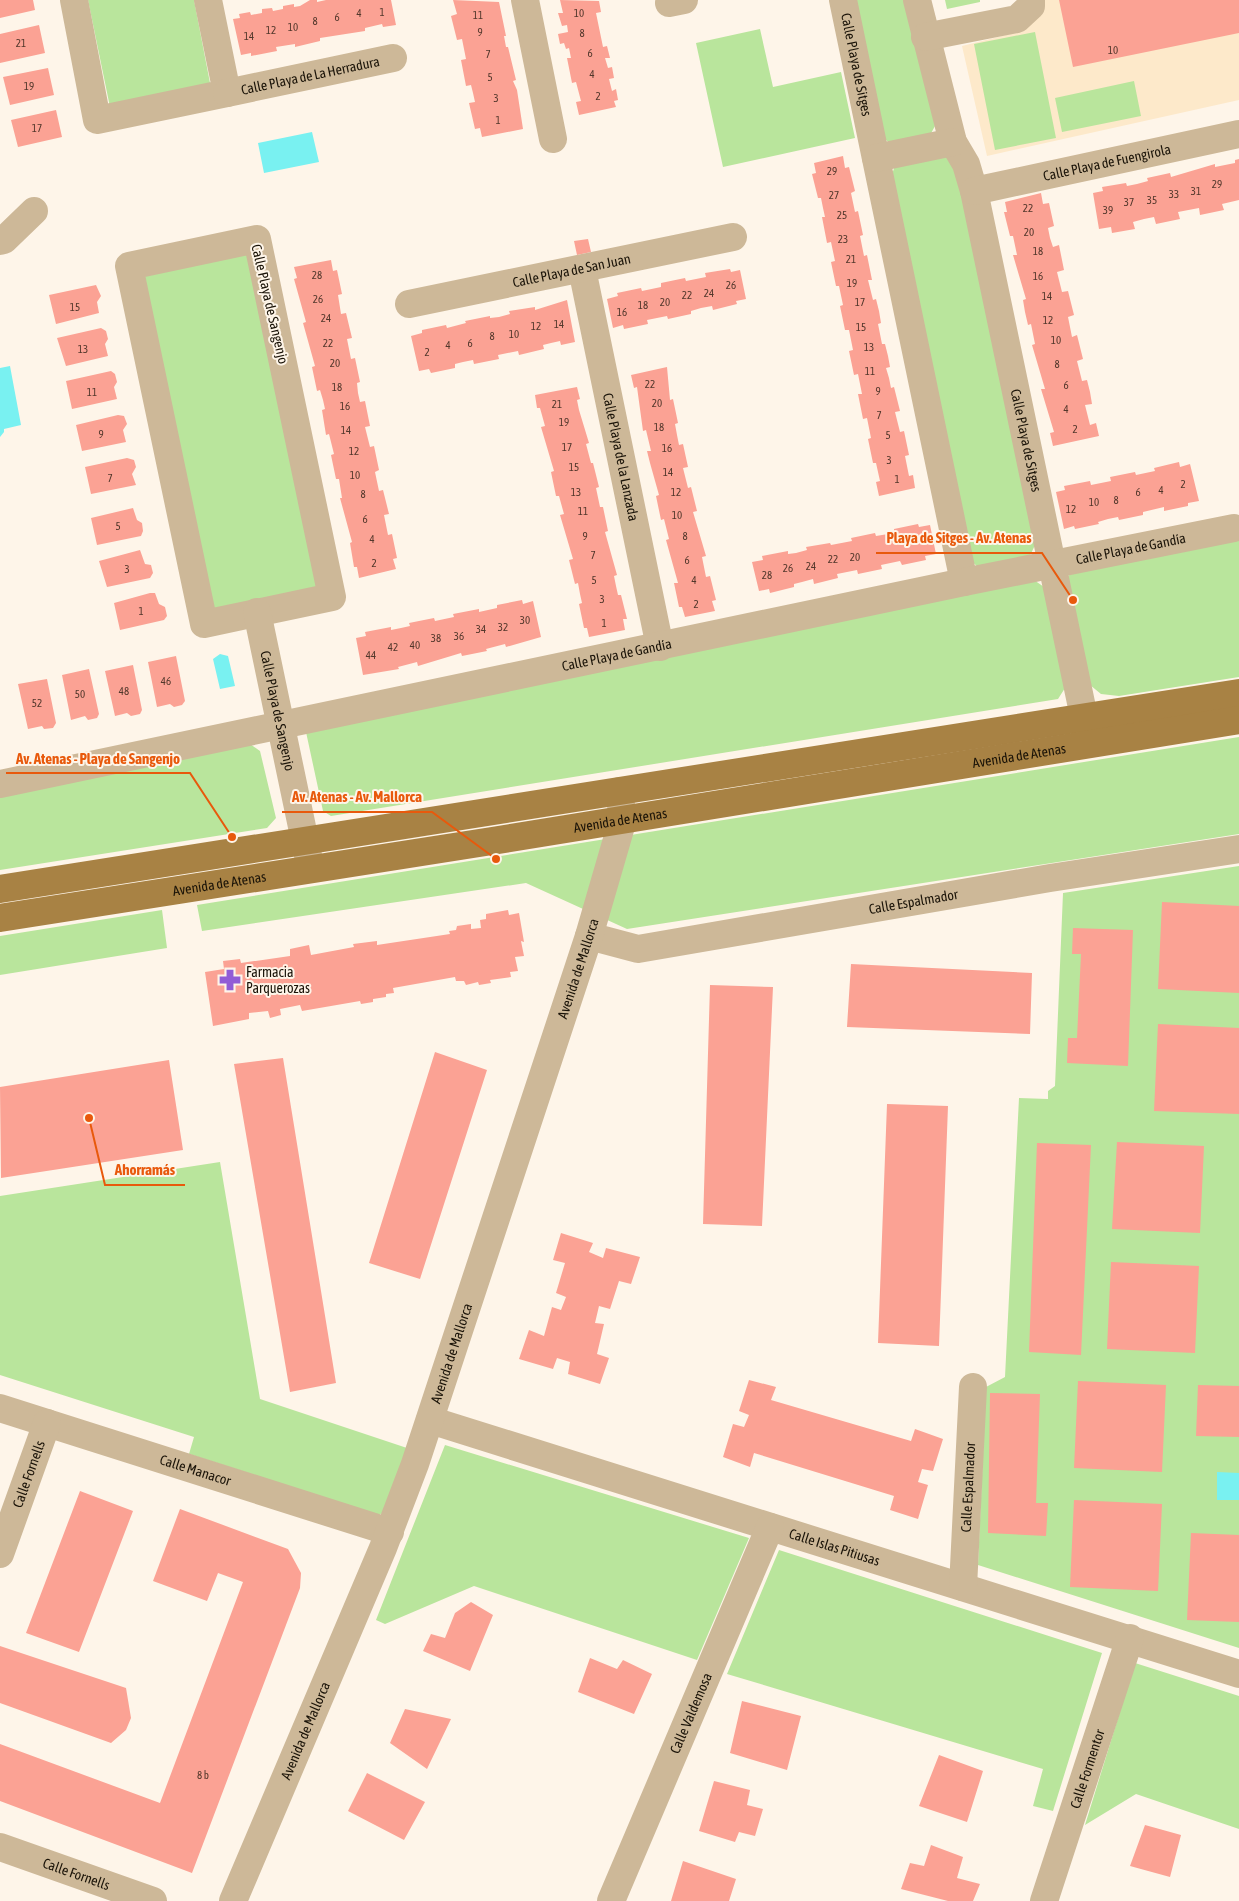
<svg xmlns="http://www.w3.org/2000/svg" width="1239" height="1901" viewBox="0 0 1239 1901" font-family="'Asap Condensed',sans-serif">
<style>
.built{fill:#fde9ca}
.green{fill:#b9e59c}
.water{fill:#79f1f1}
.building{fill:#fba294}
.lines{fill:none;stroke-linecap:round;stroke-linejoin:round}
.minor{stroke:#cdb898;stroke-width:28}
.major{stroke:#a88244;stroke-width:28}
.labels{text-anchor:middle;dominant-baseline:central;stroke-width:4;stroke-linejoin:round;paint-order:stroke}
.number-label{font-size:11px;fill:#52372b}
.street-label{font-size:14px;fill:#1a1308;stroke:#fef5e9}
.poi-label{font-size:14px;fill:#1a1308;stroke:#fef5e9;text-anchor:start}
.leader{fill:none;stroke:#e8590c;stroke-width:2}
.callout-dot{fill:#e8590c;stroke:#fef5e9;stroke-width:2}
.callout-label{font-size:15px;text-anchor:middle;font-weight:bold;fill:#e8590c;stroke:#fef5e9;stroke-width:4;stroke-linejoin:round;paint-order:stroke}
</style>
<rect width="100%" height="100%" fill="#fef5e9"/>
<path class="built" d="M1043,0H1239V100L987,156L962,46L1022,31Z"/>
<path class="green" d="M88,0H194L210,83L110,107Z
M853,0H908L935,126L929,137L891,144L881,136Z
M945,0H980V2L947,9Z
M760,29L773,87L841,72L855,138L723,167L696,43Z
M1035,32L1056,138L995,150L974,44Z
M1134,81L1141,116L1062,132L1055,98Z
M946,155L961,166L1035,545L1029,558L979,568L969,559L891,178L895,165Z
M248,252L319,589L213,611L142,274Z
M1239,536V677L1119,696L1101,694L1090,685L1066,580L1072,571Z
M1034,580L1044,587L1065,688L1058,699L331,816L323,811L306,732Z
M1239,737V834L627,929L526,883L202,931L197,905Z
M250,744L260,751L276,818L267,828L0,870V796Z
M1239,866V1648L978,1565L986,1387L1005,1377L1019,1098L1048,1099V1091L1055,1086L1063,893Z
M162,910L167,948L0,975V936Z
M220,1162L260,1399L407,1448L383,1513L378,1515L189,1454L194,1437L0,1375V1196Z
M445,1445L749,1538L697,1660L474,1586L385,1624L376,1620Z
M779,1550L1102,1653L1053,1811L1033,1806L1043,1769L727,1674Z
M1135,1663L1239,1696V1829L1136,1794L1085,1825Z"/>
<path class="water" d="M312,132L319,162L264,173L258,143Z
M10,366L21,425L4,429V432L0,437V368Z
M220,654L228,656L235,686L220,689L213,659Z
M1217,1472L1239,1473V1500H1217Z"/>
<path class="building" d="M0,0H33L35,10L0,18Z
M310,0H317V2L326,0H391L396,25L383,27L382,24L365,28V31L320,38V41L295,47V44L276,47L277,51L251,56V53L241,55L233,19L240,18L239,14L250,12L251,15L262,13V9L272,8L273,11L283,9V6L294,4V7L300,6Z
M453,0L499,2L506,36H504L506,47H508L516,80L513,81L517,90L523,129L482,137L480,128L475,129L469,103L475,102L473,93L471,85L466,86L461,60L466,59L462,39L457,40L451,16L457,14Z
M560,0L599,1L601,12L596,13L603,47L607,46L610,58H605L608,68L612,67L614,78L609,79L612,91L616,89L618,100L614,101L616,107L579,115L576,102L581,101L576,82L572,83L567,58H571L569,48L566,49L564,43L560,44L558,34L568,32L567,25L562,26L558,13H563Z
M1059,0H1239V33L1073,67Z
M39,25L45,53L0,63V34Z
M48,68L54,95L10,105L3,77Z
M56,110L62,137L18,147L11,120Z
M843,156L845,168L849,167L855,191L851,193L855,212L858,211L863,235L860,236L864,256L867,255L872,280H868L873,300L876,299L879,311L881,323L878,324L882,344H885L888,356L890,367L886,368L889,378L891,388L894,387L900,411L895,412L900,432L904,431L909,455L905,456L909,476L913,475L915,488L879,496L876,482L880,481L876,463H873L868,439L871,438L867,418L863,419L858,394H862L858,374L854,375L849,351L853,350L849,330H845L840,306L843,305L839,286H836L831,262L835,261L831,242L827,243L822,217H825L823,208L821,198H818L812,174L816,173L814,163Z
M1239,159V200L1222,204L1224,210L1200,215L1199,208L1178,212L1180,219L1156,224L1154,217L1144,219L1133,222L1135,229L1112,233L1111,227L1099,229L1093,193L1103,191L1102,187L1126,183L1127,186L1137,184L1148,181L1147,178L1170,173L1171,177L1215,164V167L1235,163V160Z
M1041,193L1043,204L1049,203L1054,226L1048,228L1050,238L1053,247L1059,245L1064,270L1057,272L1062,292L1068,291L1074,315L1068,317L1072,337L1077,335L1083,359L1077,361L1082,381L1087,380L1090,392L1092,404L1085,405L1090,425L1096,423L1099,436L1053,446L1050,433L1054,432L1041,389H1045L1032,345L1035,344L1031,324L1028,325L1025,312L1023,300L1026,299L1013,255H1017L1013,236H1010L1004,212H1007L1005,202Z
M588,239L591,252L577,255L574,241Z
M331,260L333,271L337,270L342,294L338,295L341,314L346,313L352,338L347,339L351,359L355,358L360,382L357,383L358,393L360,402L365,401L370,426L365,427L370,447L374,446L379,470L375,472L379,491L383,490L389,514L384,515L388,535L392,534L397,558L393,559L396,569L359,578L357,567H354L350,543L352,542L340,498H342L339,479H336L331,455L334,454L329,434L326,435L322,410L325,409L323,400L320,390L317,391L312,367L315,366L303,323L306,322L294,279L297,278L294,267Z
M730,269L731,272L740,270L746,299L736,301L737,304L713,310L712,306L701,308L691,311V314L668,319L667,316L647,320L648,324L624,329L623,325L613,328L607,299L618,296L617,293L641,288L642,291L661,287V283L685,278L686,281L706,277L705,273Z
M96,285L101,296L97,302L99,313L56,324L49,295Z
M567,300L575,342L561,345L560,341L551,343L543,345L544,349L519,355L518,351L498,355L499,359L474,364L473,360L463,362L455,364V368L431,373L429,369L419,371L411,336L422,333V330L446,325L447,328L466,323L465,321L490,316V318L499,317L510,314L509,311L535,307V310Z
M101,328L106,331L108,339L105,344L108,356L66,366L57,338Z
M667,367L670,400L673,399L678,423L675,424L677,435L679,445L683,444L688,467L683,468L688,488L691,487L697,511L693,512L706,556L702,557L706,577L710,576L716,600L712,601L715,611L685,617L682,607H679L674,583H678L666,540L669,539L664,519L661,520L656,496L659,495L650,463L647,451H651L646,430L643,431L637,387L634,388L631,375Z
M111,371L115,374L117,382L114,387L117,399L72,409L66,381Z
M577,387L580,399L577,400L579,410L589,443L586,444L591,463H593L599,487L596,488L600,507H603L608,531L605,532L617,575L614,576L616,586L618,595H621L627,619H623L625,630L589,637L587,628H584L579,604L582,603L580,594L578,583L575,584L569,560L573,559L560,515L564,514L559,496H556L551,472L554,471L541,427L545,426L540,408H537L535,395Z
M118,415L124,416L127,424L123,430L126,442L82,451L76,425Z
M127,458L134,460L136,467L132,474L136,485L91,494L85,467Z
M1179,462L1180,467L1190,464L1199,501L1188,503V506L1164,511V507L1143,512V515L1119,520L1118,517L1108,519L1098,522L1099,524L1075,529L1074,526L1064,529L1056,492L1065,490L1064,486L1090,481L1091,485L1111,481L1110,477L1135,472L1136,475L1155,471L1154,468Z
M133,508L137,520L142,523L143,531L141,536L97,545L91,518Z
M918,524L919,527L930,525L936,554L925,556L926,560L902,565L900,561L881,565L882,569L858,574L857,570L837,574L838,578L814,584L813,579L802,582L794,584V587L770,593L769,589L759,591L752,562L763,560L762,556L788,551V554L796,553L807,550L806,547L830,543L831,545L852,541L851,538L875,533L876,536L894,533V529Z
M140,550L145,564L151,565L153,573L150,578L107,587L99,561Z
M150,593H155L159,604L165,607L167,616L164,620L120,630L114,603Z
M522,600L523,604L533,601L541,637L506,647L505,644L486,649L487,651L462,656L461,653L418,666L417,662L398,667L399,669L363,675L356,638L366,636L365,632L391,627V630L401,628L410,626L409,623L434,618L435,621L454,617L453,614L479,609V612L497,608V605Z
M176,656L185,701L182,705L174,707L170,704L157,707L148,662Z
M133,665L142,710L140,714L131,716L127,713L115,716L105,671Z
M89,669L99,714L97,718L88,720L85,716L71,720L62,675Z
M47,679L56,723L53,728L44,729L42,726L28,729L18,684Z
M1162,902L1239,906V993L1158,989Z
M508,910L509,915L519,913L524,942L521,941L524,956L515,957L518,971L510,972L511,977L490,980L491,983L479,985L478,982L466,985L464,981H456L455,977L393,988L394,993L386,994V997L373,999V1002L361,1004L360,1001L302,1011L300,1005L280,1009L281,1015L270,1018L268,1011L249,1013V1019L213,1026L205,972L224,969L223,961L240,959L241,963L290,956V949L309,945L311,955L354,947L353,944L377,941V945L450,934L449,931L456,930L457,926L471,924V929L481,928L480,920L486,919V914Z
M1073,928L1133,930L1128,1066L1067,1063L1068,1038H1077L1081,954H1072Z
M851,964L1032,973L1030,1034L847,1027Z
M710,985L773,987L762,1226L703,1224Z
M1158,1024L1239,1028V1114L1154,1111Z
M435,1052L487,1070L420,1279L369,1263Z
M283,1058L336,1383L290,1392L234,1064Z
M169,1060L183,1150L1,1178L0,1087Z
M887,1104L948,1106L939,1346L878,1343Z
M1117,1142L1204,1146L1200,1233L1112,1229Z
M1037,1143L1091,1145L1081,1355L1029,1352Z
M561,1233L593,1243L589,1252L603,1258L606,1248L640,1257L631,1284L619,1281L610,1309L599,1306L595,1323L604,1324L597,1354L609,1358L600,1384L568,1374L570,1362L557,1358L553,1369L519,1359L529,1330L544,1336L552,1307L561,1310L566,1297L556,1293L565,1263L553,1260Z
M1111,1262L1199,1266L1195,1353L1107,1349Z
M749,1380L776,1387L771,1400L911,1441L915,1429L943,1439L933,1471L922,1469L918,1482L928,1485L918,1519L890,1510L894,1496L754,1453L750,1467L723,1457L733,1424L744,1427L749,1415L739,1411Z
M1078,1381L1166,1385L1162,1472L1074,1468Z
M1198,1385L1239,1386V1437L1196,1436Z
M990,1393L1040,1394L1036,1503H1048L1046,1536L988,1533Z
M80,1491L133,1511L79,1652L26,1633Z
M1074,1500L1162,1504L1158,1591L1070,1587Z
M180,1509L288,1549L301,1573L300,1588L192,1873L0,1801V1744L160,1803L243,1582L218,1573L207,1601L153,1581Z
M1191,1533L1239,1535V1622L1187,1620Z
M471,1602L493,1615L470,1671L423,1651L431,1634L445,1638L455,1613Z
M0,1646L126,1688L131,1718L126,1730L111,1743L0,1703Z
M590,1658L617,1669L623,1660L652,1674L634,1714L578,1692Z
M742,1701L801,1716L787,1770L730,1753Z
M405,1709L451,1719L427,1769L390,1743Z
M939,1755L983,1771L967,1822L919,1806Z
M367,1773L425,1802L404,1840L348,1811Z
M714,1781L750,1790L747,1805L763,1809L755,1836L739,1832L735,1842L699,1831Z
M1145,1825L1181,1835L1170,1877L1130,1866Z
M931,1845L963,1857L957,1878L980,1884L973,1901H948L901,1889L910,1863L924,1866Z
M683,1861L736,1879L729,1901H671Z"/>
<g class="lines">
<g class="minor">
<path d="M74,0L97,120L227,93L208,0"/>
<path d="M525,0L553,139"/>
<path id="s1" d="M843,0L964,582"/>
<path id="s2" d="M917,0L953,142L966,164L974,191L1089,741"/>
<path d="M669,3L684,0"/>
<path d="M925,37L1017,19L1031,6V0"/>
<path id="s3" d="M227,93L393,58"/>
<path d="M876,158L953,142"/>
<path id="s4" d="M974,191L1239,134"/>
<path d="M257,239L332,597L204,624L129,266Z"/>
<path d="M0,241L4,240L34,211"/>
<path id="s5" d="M582,269L660,647"/>
<path id="s6" d="M409,304L733,237"/>
<path id="s7" d="M257,612L310,865"/>
<path id="s8" d="M0,784L964,582L1234,528"/>
<path id="s9" d="M589,936L638,949L1050,878L1239,849"/>
<path id="s10" d="M0,1408L390,1532"/>
<path id="s11" d="M430,1420L1239,1674"/>
<path id="s12" d="M0,1554L47,1423"/>
<path id="s13" d="M963,1587L973,1387"/>
<path id="s14" d="M0,1847L153,1901"/>
<path id="s15" d="M233,1901L383,1548L415,1464L589,936L623,819L619,791"/>
<path id="s16" d="M611,1901L770,1527"/>
<path id="s17" d="M1044,1901L1130,1638"/>
</g>
<g class="major">
<path d="M0,889L1239,693"/>
<path id="s18" d="M0,918L492,841L1239,720"/>
</g>
</g>
<defs>
<g id="pharmacy-bare" transform="scale(1.725)"><path d="M-2-6h4v4h4v4h-4v4h-4v-4h-4v-4h4Z" fill="#925dd6" stroke="#fef5e9" stroke-width="2.5" paint-order="stroke"/></g>
</defs>
<g fill-rule="evenodd">
<use href="#pharmacy-bare" x="230" y="980"/>
</g>
<g class="labels">
<g class="number-label">
<text x="382" y="12">1</text>
<text x="359" y="13">4</text>
<text x="579" y="13">10</text>
<text x="478" y="15">11</text>
<text x="337" y="17">6</text>
<text x="315" y="21">8</text>
<text x="293" y="27">10</text>
<text x="271" y="30">12</text>
<text x="480" y="32">9</text>
<text x="582" y="33">8</text>
<text x="249" y="36">14</text>
<text x="21" y="43">21</text>
<text x="1113" y="50">10</text>
<text x="590" y="53">6</text>
<text x="488" y="54">7</text>
<text x="592" y="74">4</text>
<text x="490" y="77">5</text>
<text x="29" y="86">19</text>
<text x="598" y="96">2</text>
<text x="496" y="98">3</text>
<text x="498" y="120">1</text>
<text x="37" y="128">17</text>
<text x="832" y="171">29</text>
<text x="1217" y="184">29</text>
<text x="1196" y="191">31</text>
<text x="1174" y="194">33</text>
<text x="834" y="195">27</text>
<text x="1152" y="200">35</text>
<text x="1129" y="202">37</text>
<text x="1028" y="208">22</text>
<text x="1108" y="210">39</text>
<text x="842" y="215">25</text>
<text x="1029" y="232">20</text>
<text x="843" y="239">23</text>
<text x="1038" y="251">18</text>
<text x="851" y="259">21</text>
<text x="317" y="275">28</text>
<text x="1038" y="276">16</text>
<text x="852" y="283">19</text>
<text x="731" y="285">26</text>
<text x="709" y="293">24</text>
<text x="687" y="295">22</text>
<text x="1047" y="296">14</text>
<text x="318" y="299">26</text>
<text x="665" y="302">20</text>
<text x="860" y="302">17</text>
<text x="643" y="305">18</text>
<text x="75" y="307">15</text>
<text x="622" y="312">16</text>
<text x="326" y="318">24</text>
<text x="1048" y="320">12</text>
<text x="559" y="324">14</text>
<text x="536" y="326">12</text>
<text x="861" y="327">15</text>
<text x="514" y="334">10</text>
<text x="492" y="336">8</text>
<text x="1056" y="340">10</text>
<text x="328" y="343">22</text>
<text x="470" y="343">6</text>
<text x="448" y="345">4</text>
<text x="869" y="347">13</text>
<text x="83" y="349">13</text>
<text x="427" y="352">2</text>
<text x="335" y="363">20</text>
<text x="1057" y="364">8</text>
<text x="870" y="371">11</text>
<text x="650" y="384">22</text>
<text x="1066" y="385">6</text>
<text x="337" y="387">18</text>
<text x="878" y="391">9</text>
<text x="92" y="392">11</text>
<text x="657" y="403">20</text>
<text x="557" y="404">21</text>
<text x="345" y="406">16</text>
<text x="1066" y="409">4</text>
<text x="879" y="415">7</text>
<text x="564" y="422">19</text>
<text x="659" y="427">18</text>
<text x="1075" y="429">2</text>
<text x="346" y="430">14</text>
<text x="101" y="434">9</text>
<text x="888" y="435">5</text>
<text x="567" y="447">17</text>
<text x="667" y="448">16</text>
<text x="354" y="451">12</text>
<text x="889" y="460">3</text>
<text x="574" y="467">15</text>
<text x="668" y="472">14</text>
<text x="355" y="475">10</text>
<text x="110" y="478">7</text>
<text x="897" y="479">1</text>
<text x="1183" y="484">2</text>
<text x="1161" y="490">4</text>
<text x="576" y="492">13</text>
<text x="676" y="492">12</text>
<text x="1138" y="492">6</text>
<text x="363" y="494">8</text>
<text x="1116" y="500">8</text>
<text x="1094" y="502">10</text>
<text x="1071" y="509">12</text>
<text x="583" y="511">11</text>
<text x="677" y="515">10</text>
<text x="365" y="519">6</text>
<text x="118" y="526">5</text>
<text x="585" y="536">9</text>
<text x="685" y="536">8</text>
<text x="372" y="539">4</text>
<text x="593" y="555">7</text>
<text x="855" y="557">20</text>
<text x="833" y="559">22</text>
<text x="687" y="560">6</text>
<text x="374" y="563">2</text>
<text x="811" y="566">24</text>
<text x="788" y="568">26</text>
<text x="127" y="569">3</text>
<text x="767" y="575">28</text>
<text x="594" y="580">5</text>
<text x="694" y="580">4</text>
<text x="602" y="599">3</text>
<text x="696" y="604">2</text>
<text x="141" y="611">1</text>
<text x="525" y="620">30</text>
<text x="604" y="623">1</text>
<text x="503" y="627">32</text>
<text x="481" y="629">34</text>
<text x="459" y="636">36</text>
<text x="436" y="638">38</text>
<text x="415" y="645">40</text>
<text x="393" y="647">42</text>
<text x="371" y="655">44</text>
<text x="166" y="681">46</text>
<text x="124" y="691">48</text>
<text x="80" y="694">50</text>
<text x="37" y="703">52</text>
<text x="203" y="1775">8 b</text>
</g>
<g class="street-label">
<text stroke="none"><textPath href="#s1" startOffset="66">Calle Playa de Sitges</textPath></text>
<text stroke="none"><textPath href="#s3" startOffset="85">Calle Playa de La Herradura</textPath></text>
<text stroke="none"><textPath href="#s4" startOffset="136">Calle Playa de Fuengirola</textPath></text>
<text stroke="none"><textPath href="#s6" startOffset="166">Calle Playa de San Juan</textPath></text>
<text transform="translate(270 304) rotate(77)">Calle Playa de Sangenjo</text>
<text stroke="none"><textPath href="#s2" startOffset="455">Calle Playa de Sitges</textPath></text>
<text stroke="none"><textPath href="#s5" startOffset="192">Calle Playa de la Lanzada</textPath></text>
<text stroke="none"><textPath href="#s8" startOffset="1155">Calle Playa de Gandía</textPath></text>
<text stroke="none"><textPath href="#s8" startOffset="630">Calle Playa de Gandía</textPath></text>
<text stroke="none"><textPath href="#s7" startOffset="101">Calle Playa de Sangenjo</textPath></text>
<text stroke="none"><textPath href="#s18" startOffset="1032">Avenida de Atenas</textPath></text>
<text stroke="none"><textPath href="#s18" startOffset="628">Avenida de Atenas</textPath></text>
<text stroke="none"><textPath href="#s18" startOffset="222">Avenida de Atenas</textPath></text>
<text stroke="none"><textPath href="#s9" startOffset="330">Calle Espalmador</textPath></text>
<text stroke="none"><textPath href="#s15" startOffset="995">Avenida de Mallorca</textPath></text>
<text stroke="none"><textPath href="#s15" startOffset="590">Avenida de Mallorca</textPath></text>
<text stroke="none"><textPath href="#s10" startOffset="205">Calle Manacor</textPath></text>
<text stroke="none"><textPath href="#s12" startOffset="85">Calle Fornells</textPath></text>
<text stroke="none"><textPath href="#s13" startOffset="100">Calle Espalmador</textPath></text>
<text stroke="none"><textPath href="#s11" startOffset="424">Calle Islas Pitiusas</textPath></text>
<text stroke="none"><textPath href="#s16" startOffset="204">Calle Valdemosa</textPath></text>
<text stroke="none"><textPath href="#s15" startOffset="185">Avenida de Mallorca</textPath></text>
<text stroke="none"><textPath href="#s17" startOffset="139">Calle Formentor</textPath></text>
<text stroke="none"><textPath href="#s14" startOffset="81">Calle Fornells</textPath></text>
</g>
<g class="poi-label">
<text x="246" y="972">Farmacia<tspan x="246" dy="16">Parquerozas</tspan></text>
</g>
</g>
<path class="leader" d="M1073 600L1042 553H876M232 837L190 773H6M496 859L432 812H282M89 1118L105 1185H185"/>
<g class="callout-dot">
<circle cx="1073" cy="600" r="5"/>
<circle cx="232" cy="837" r="5"/>
<circle cx="496" cy="859" r="5"/>
<circle cx="89" cy="1118" r="5"/>
</g>
<g class="callout-label">
<text x="959" y="543">Playa de Sitges - Av. Atenas</text>
<text x="98" y="764">Av. Atenas - Playa de Sangenjo</text>
<text x="357" y="802">Av. Atenas - Av. Mallorca</text>
<text x="145" y="1175">Ahorramás</text>
</g>
</svg>
